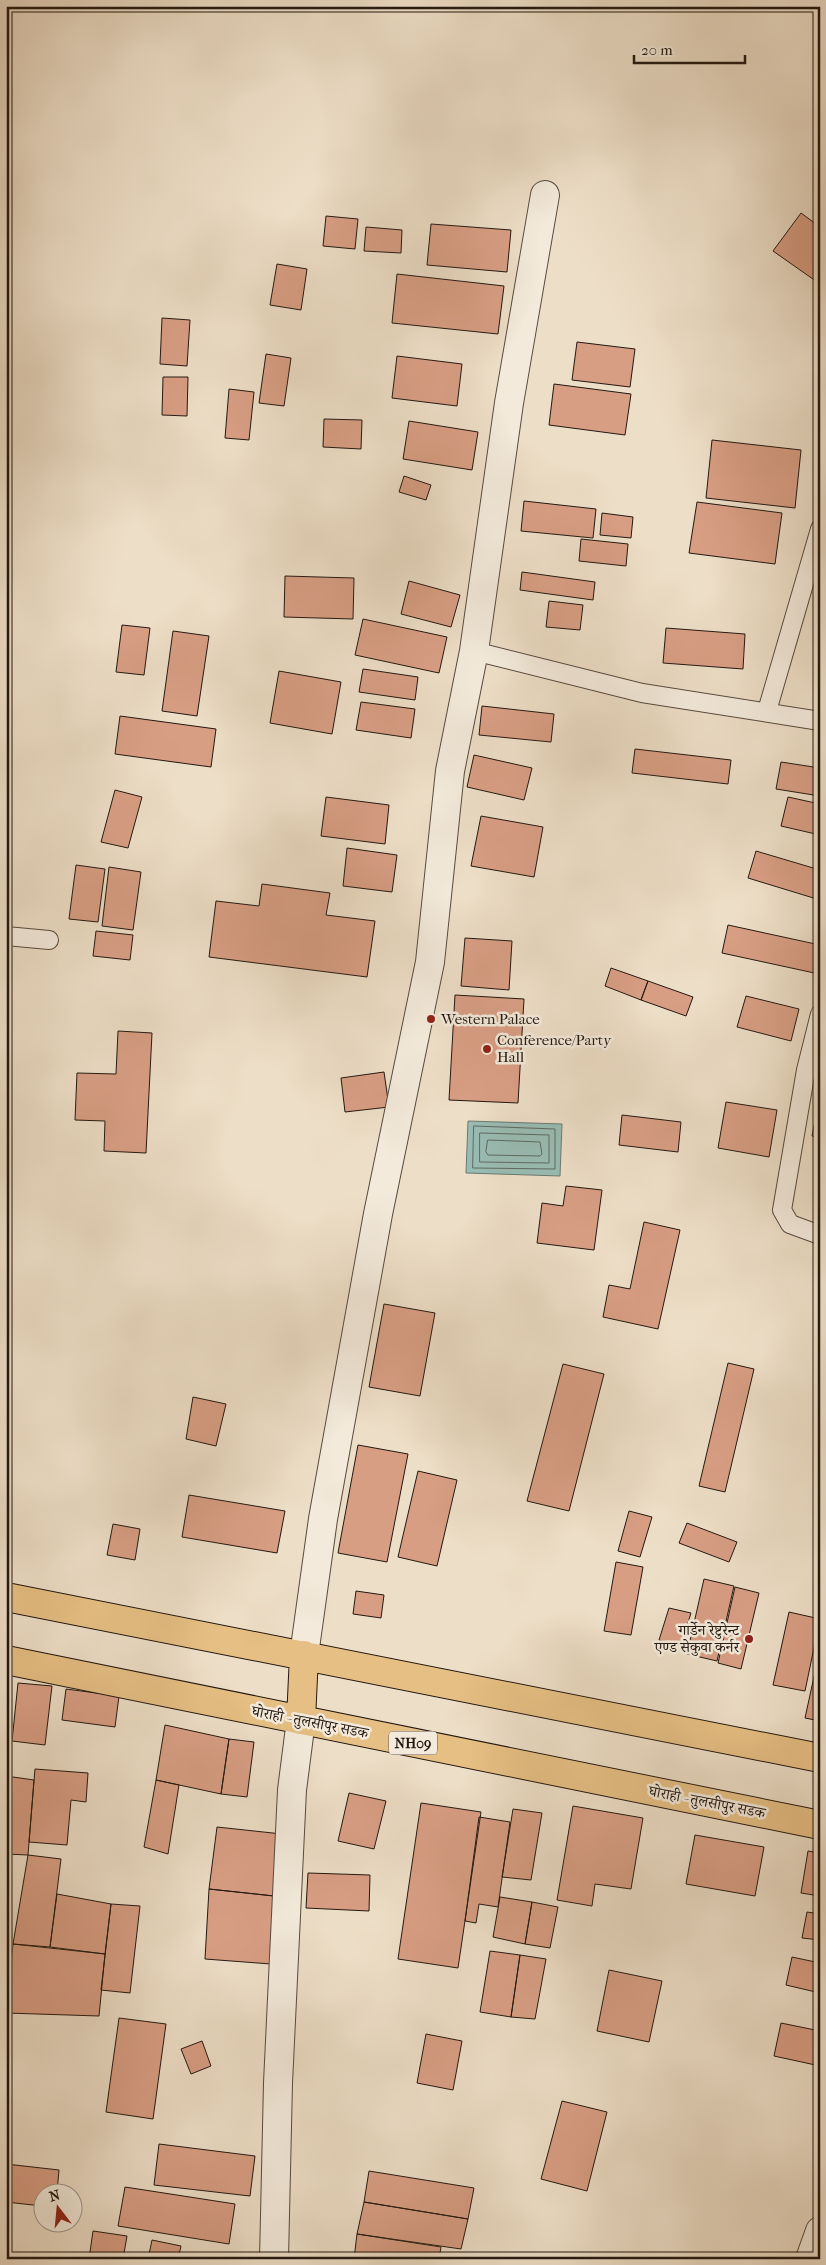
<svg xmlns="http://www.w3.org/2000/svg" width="826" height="2265" viewBox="0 0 826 2265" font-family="'IM FELL French Canon','Noto Serif Devanagari',serif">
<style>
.water{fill:#99bcb4;stroke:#6a7a73}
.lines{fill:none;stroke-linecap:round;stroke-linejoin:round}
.shore{stroke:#5e6a62;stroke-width:1}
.building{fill:#d89e84;stroke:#231811}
.lane-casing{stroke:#564a3e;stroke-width:20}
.street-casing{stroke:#564a3e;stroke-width:30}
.primary-casing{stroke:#231811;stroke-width:30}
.lane{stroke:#f3eadb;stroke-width:18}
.street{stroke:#f3eadb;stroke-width:28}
.primary{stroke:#e6bf84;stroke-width:28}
.poi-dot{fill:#8f2418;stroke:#f3eadb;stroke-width:2}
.labels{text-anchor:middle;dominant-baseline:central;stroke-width:5;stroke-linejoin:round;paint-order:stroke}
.shield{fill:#f3eadb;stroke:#61574e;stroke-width:1}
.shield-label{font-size:14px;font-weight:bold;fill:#231811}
.poi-label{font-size:15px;fill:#231811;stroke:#f3eadb;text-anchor:start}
.street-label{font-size:15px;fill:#231811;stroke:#f3eadb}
</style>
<rect width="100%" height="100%" fill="#eddec7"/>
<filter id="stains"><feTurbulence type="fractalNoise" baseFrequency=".004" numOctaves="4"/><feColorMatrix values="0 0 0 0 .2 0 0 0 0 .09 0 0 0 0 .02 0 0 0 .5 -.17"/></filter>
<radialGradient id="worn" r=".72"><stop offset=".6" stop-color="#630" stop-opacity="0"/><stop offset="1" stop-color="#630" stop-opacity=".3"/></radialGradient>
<path class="water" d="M468,1121L562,1124L560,1176L466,1173Z"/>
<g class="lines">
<path class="shore" d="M474,1126L555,1129V1169L473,1168Z
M480,1133L549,1135V1163L480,1162Z
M488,1140L540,1142L542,1154L540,1156L488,1155L486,1152Z"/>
</g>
<path class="building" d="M801,213L820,227V284L773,251Z
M326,216L358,219L355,249L323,246Z
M431,224L511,230L507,272L427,265Z
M366,227L402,230L401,253L364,251Z
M277,264L307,269L301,310L270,305Z
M397,274L504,286L498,334L392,323Z
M162,318L190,320L187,366L160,364Z
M577,342L635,349L630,387L572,380Z
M266,354L291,358L284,406L259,403Z
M397,356L462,364L457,406L392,398Z
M163,377H188L187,416L162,415Z
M554,384L631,394L625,435L549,425Z
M229,389L254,392L249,440L225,438Z
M324,419L362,420L361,449L323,447Z
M409,421L478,432L472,470L403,459Z
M712,440L801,450L795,508L706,498Z
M404,476L431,485L426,500L399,492Z
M524,501L596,509L593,538L521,531Z
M697,502L782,513L775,564L689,553Z
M602,513L633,517L631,538L600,535Z
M581,539L628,544L626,566L579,561Z
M522,572L595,582L593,600L520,590Z
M285,576L354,578L353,619L284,617Z
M409,581L460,595L451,627L401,614Z
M549,601L583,605L580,630L546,627Z
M820,615V644L814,643Z
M363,619L447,637L439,673L355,655Z
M122,625L150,628L144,675L116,672Z
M666,628L745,634L743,669L663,663Z
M173,631L209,636L197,716L162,711Z
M363,669L418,677L415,700L359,692Z
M279,671L341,682L332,734L270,723Z
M361,702L415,709L411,738L356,730Z
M482,706L554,714L551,742L479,735Z
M120,716L216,729L211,767L115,754Z
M635,749L731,760L728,784L632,773Z
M474,755L532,768L524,800L467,787Z
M781,762L820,768V796L776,789Z
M115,790L142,797L128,848L101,842Z
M326,797L389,805L385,844L321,836Z
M788,797L820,804V835L781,826Z
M481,816L543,827L534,877L471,866Z
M347,848L397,855L392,892L343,886Z
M756,851L820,870V900L748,878Z
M76,865L105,869L98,922L69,919Z
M109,867L141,872L133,930L102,926Z
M262,884L330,893L326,915L375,921L367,977L209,957L216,901L259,906Z
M728,925L820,945L819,974L722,953Z
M96,931L133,935L130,960L93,956Z
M465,938L512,941L509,990L461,986Z
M611,968L648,981L641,1000L605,986Z
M648,981L693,997L686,1016L641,1000Z
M455,995L524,999L518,1103L449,1100Z
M746,996L799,1009L791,1041L737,1027Z
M118,1031L152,1033L146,1153L104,1151L105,1121L75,1120L77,1073L116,1074Z
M384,1072L389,1107L345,1112L341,1078Z
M726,1102L777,1110L769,1157L718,1148Z
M818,1106H820V1138L812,1136Z
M622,1115L681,1122L678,1152L619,1145Z
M566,1186L602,1190L594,1250L537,1243L542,1203L563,1206Z
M644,1222L680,1230L658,1329L603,1317L609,1285L630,1289Z
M384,1304L435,1313L420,1396L369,1387Z
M728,1363L754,1369L725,1492L699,1486Z
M563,1364L604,1374L569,1511L527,1501Z
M193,1397L226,1404L216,1446L186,1439Z
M358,1445L408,1454L387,1562L338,1553Z
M418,1471L457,1480L437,1566L398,1557Z
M189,1495L285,1511L277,1553L182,1537Z
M629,1511L652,1517L640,1557L618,1551Z
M687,1523L737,1542L729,1562L679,1543Z
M113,1524L140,1529L135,1560L107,1555Z
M616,1562L643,1567L631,1635L604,1631Z
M704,1579L734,1586L717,1661L687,1654Z
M735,1587L759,1593L741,1669L718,1663Z
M356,1591L384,1595L381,1618L353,1614Z
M669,1608L691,1613L681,1646L659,1640Z
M789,1612L820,1619L805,1691L773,1685Z
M820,1649V1721L805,1718Z
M18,1683L52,1686L45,1745L12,1741Z
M66,1689L119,1696L115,1727L62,1720Z
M165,1725L229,1739L221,1794L156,1780Z
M229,1739L254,1742L247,1797L221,1794Z
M35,1769L88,1773L86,1802L71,1800L67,1845L29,1842Z
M6,1776L34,1780L28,1855L6,1854Z
M156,1780L179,1785L168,1854L144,1847Z
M349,1793L386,1801L374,1849L338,1841Z
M421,1803L481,1812L458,1968L398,1959Z
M573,1806L643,1818L631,1889L595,1884L592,1906L557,1900Z
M513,1809L542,1813L531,1880L502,1877Z
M479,1817L510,1822L498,1907L479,1904L476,1923L465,1921Z
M217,1827L282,1834L274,1896L209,1889Z
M695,1835L764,1847L755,1896L686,1884Z
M808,1851L820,1853V1896L801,1893Z
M28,1855L61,1859L50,1947L13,1944Z
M308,1873L370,1875L369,1911L306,1908Z
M209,1889L274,1896L271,1964L205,1959Z
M57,1894L111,1904L105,1954L50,1947Z
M500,1897L532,1902L525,1944L493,1937Z
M532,1902L558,1907L550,1948L525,1944Z
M111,1904L140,1906L130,1993L101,1990Z
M807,1912L820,1914V1940L802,1938Z
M13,1944L105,1954L99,2016L6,2013Z
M490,1951L520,1955L511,2017L480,2012Z
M520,1955L546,1959L535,2019L511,2017Z
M792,1957L820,1963V1993L786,1985Z
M609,1970L662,1981L649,2042L597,2031Z
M119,2018L166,2024L153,2119L106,2112Z
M781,2023L820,2031V2066L774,2056Z
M426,2034L462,2041L453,2090L417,2083Z
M202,2041L211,2066L191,2074L181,2049Z
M562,2101L607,2112L587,2191L541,2179Z
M159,2144L255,2156L250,2196L154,2185Z
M6,2164L59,2170L57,2192H42V2206L6,2202Z
M369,2171L474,2188L468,2219L364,2202Z
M125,2187L235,2204L229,2244L118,2226Z
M364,2202L468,2219L461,2249L357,2234Z
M93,2231L127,2236L123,2259H89Z
M357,2234L441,2247L439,2259H354Z
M152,2240L181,2246L178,2259H148Z"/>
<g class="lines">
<g class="lane-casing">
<path id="lane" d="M474,651L642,693L820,721
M767,711L820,529
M6,936L49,940
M820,1014L806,1070L782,1210L790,1224L820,1235"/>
</g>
<g class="street-casing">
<path id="street" d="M304,1655L323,1519L378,1214L430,962L450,771L474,651L509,403L545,195
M274,2259L278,2083L292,1790L301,1720
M810,2259L820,2231"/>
</g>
<g class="primary-casing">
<path id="primary" d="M6,1597L820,1758
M6,1660L820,1825
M301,1720L304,1655"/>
</g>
<use href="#lane" class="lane"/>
<use href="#street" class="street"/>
<use href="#primary" class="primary"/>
</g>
<g class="poi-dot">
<circle cx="431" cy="1019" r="5"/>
<circle cx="487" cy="1049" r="5"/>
<circle cx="749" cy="1639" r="5"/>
</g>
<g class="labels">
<rect class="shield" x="389" y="1731.5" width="48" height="23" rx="4"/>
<g class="shield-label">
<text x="413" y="1743">NH09</text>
</g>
<g class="poi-label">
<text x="441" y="1019">Western Palace</text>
<text x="497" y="1040">Conference/Party<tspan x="497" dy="17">Hall</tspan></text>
<text x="739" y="1630" text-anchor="end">गार्डेन रेष्टुरेन्ट<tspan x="739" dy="17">एण्ड सेकुवा कर्नर</tspan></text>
</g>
<g class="street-label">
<text transform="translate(310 1722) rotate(11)">घोराही - तुलसीपुर सडक</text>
<text transform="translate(707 1802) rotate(11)">घोराही - तुलसीपुर सडक</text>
</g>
</g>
<rect width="826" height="2265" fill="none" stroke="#eddec7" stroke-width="25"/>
<rect x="8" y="8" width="811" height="2250" fill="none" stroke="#231811" stroke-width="2.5"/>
<rect x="12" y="12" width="801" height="2240" fill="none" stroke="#231811"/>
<g transform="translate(58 2208) rotate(344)"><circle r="24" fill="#f3eadb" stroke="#a0968a"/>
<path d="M0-4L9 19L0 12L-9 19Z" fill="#8f2418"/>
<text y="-8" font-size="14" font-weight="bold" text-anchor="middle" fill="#231811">N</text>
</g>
<path d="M634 55v8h111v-8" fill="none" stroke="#231811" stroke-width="2.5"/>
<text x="641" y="55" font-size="15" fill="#231811" stroke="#f3eadb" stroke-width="4" paint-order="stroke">20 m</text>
<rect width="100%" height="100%" filter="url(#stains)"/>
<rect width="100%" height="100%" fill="url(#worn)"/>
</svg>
